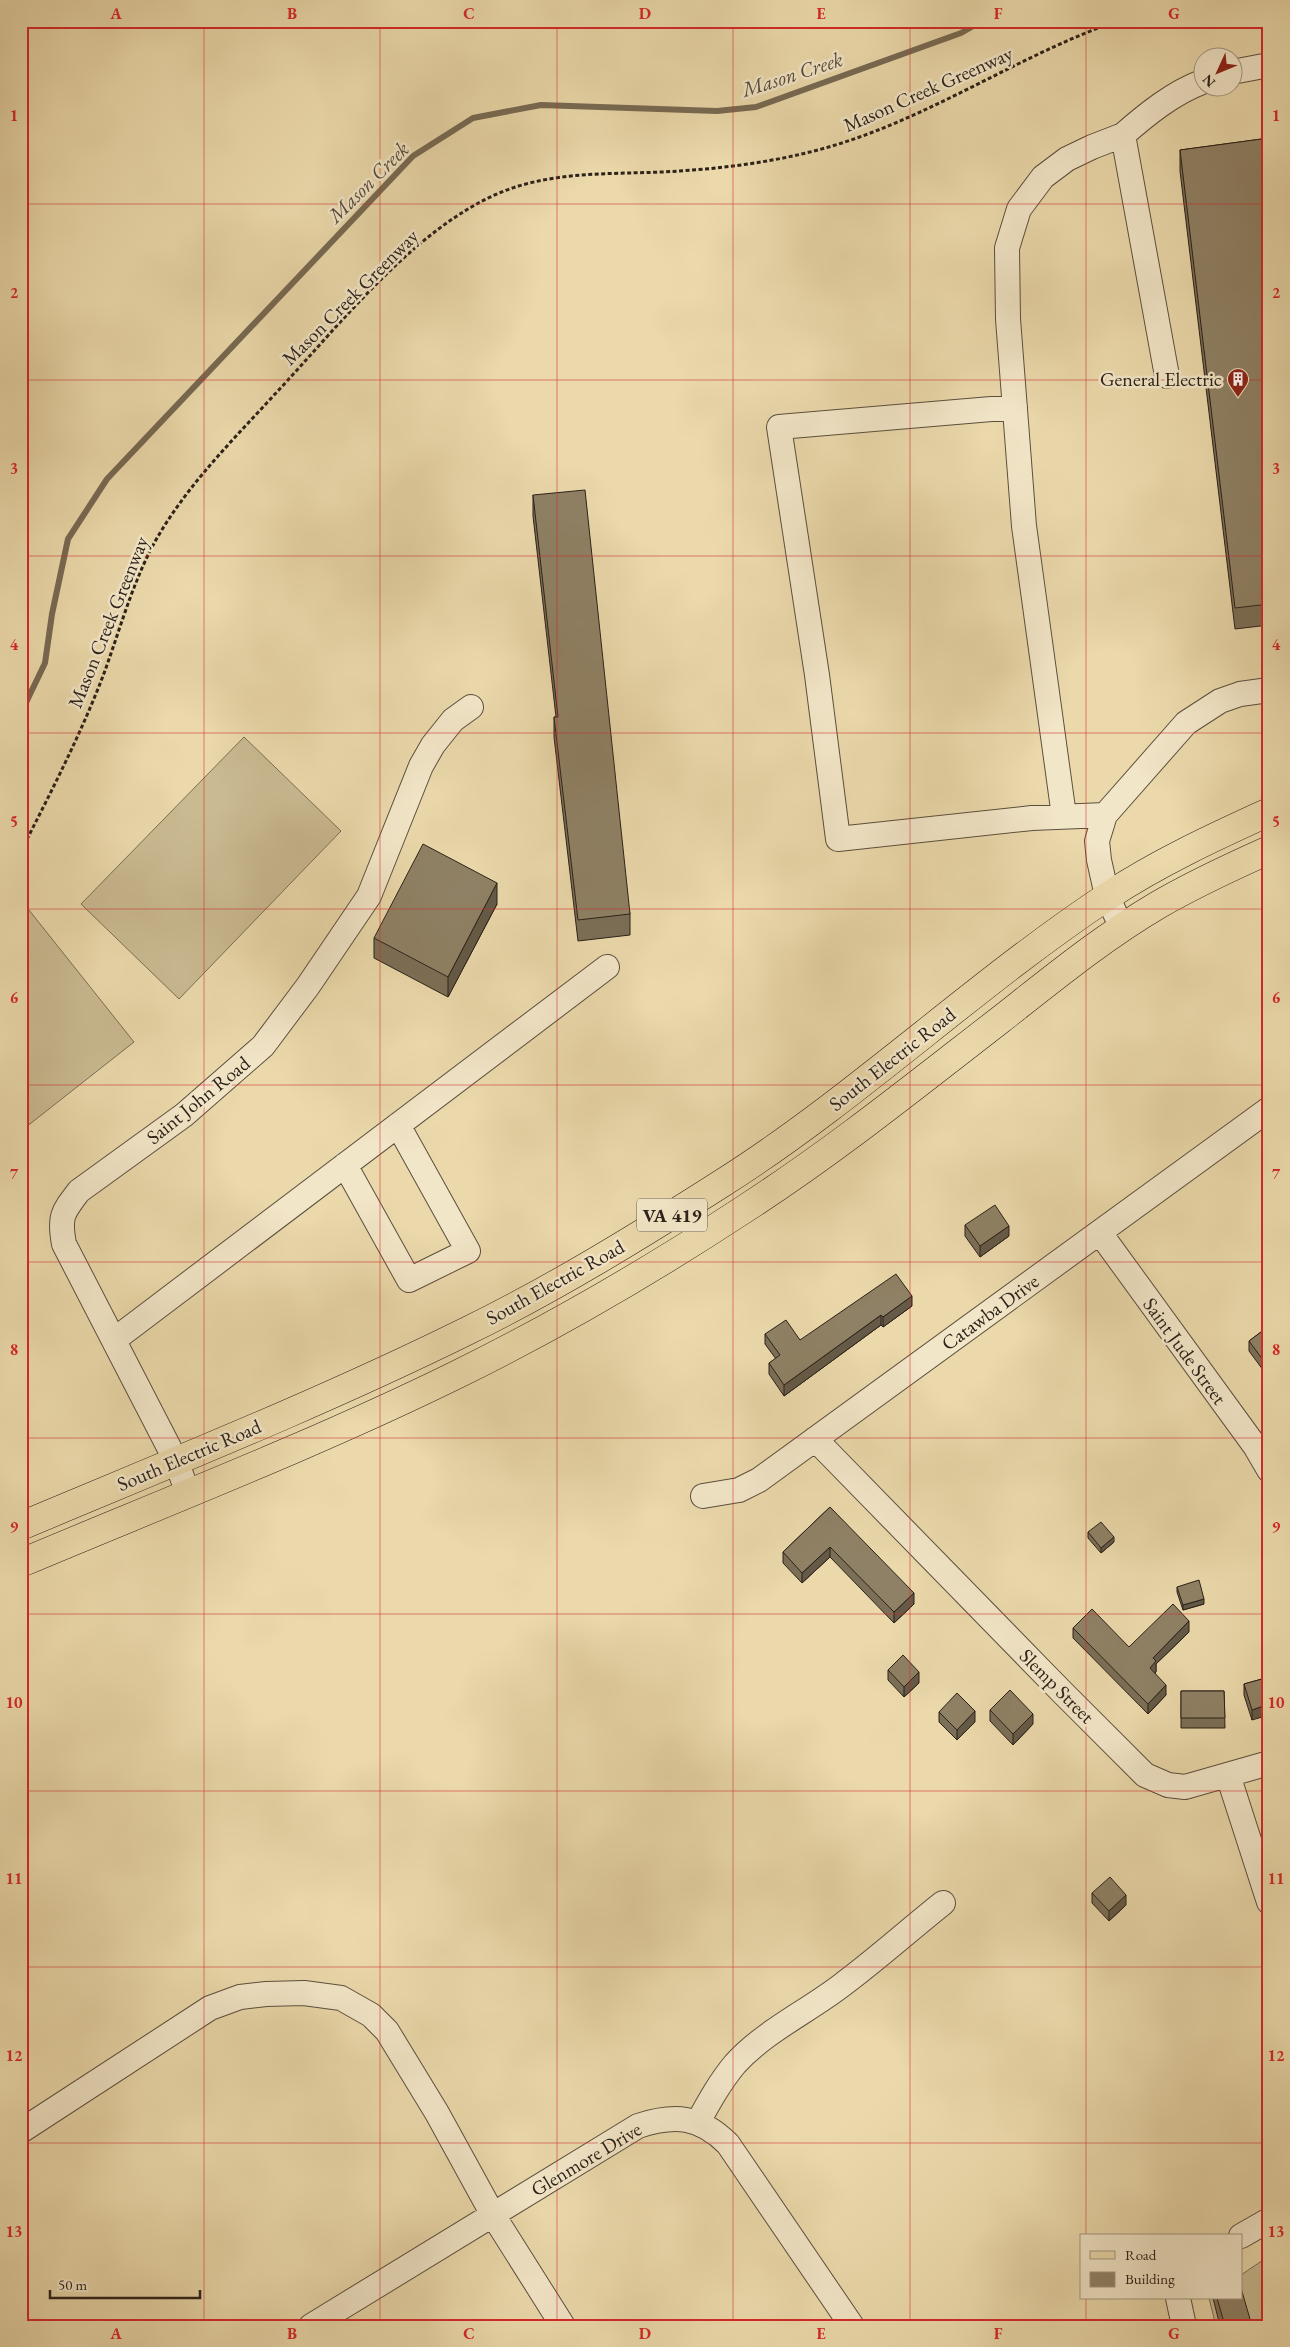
<svg xmlns="http://www.w3.org/2000/svg" width="1290" height="2347" viewBox="0 0 1290 2347" font-family="'EB Garamond',serif">
<style>
.pitch{fill:#caba92;stroke:#7a6e56}
.lines{fill:none;stroke-linecap:round;stroke-linejoin:round}
.stream{stroke:#776a53;stroke-width:6}
.minor-casing{stroke:#5b4f3e;stroke-width:26}
.major-casing{stroke:#2b2119;stroke-width:29}
.path{stroke:#2b2119;stroke-width:3;stroke-dasharray:4 2.5;stroke-linecap:butt}
.minor{stroke:#f2e6c8;stroke-width:24}
.major{stroke:#ebd9ab;stroke-width:28}
.wall{fill:#7b6f57;stroke:#2b2119}
.shaded-wall{fill:#645a47;stroke:#2b2119}
.building{fill:#8f8165;stroke:#2b2119}
.grid{fill:none;stroke:#d62828;stroke-width:1;stroke-opacity:0.55}
.labels{text-anchor:middle;dominant-baseline:central;stroke-width:5;stroke-linejoin:round;paint-order:stroke}
.shield{fill:#f2e6c8;stroke:#675c4e;stroke-width:1}
.shield-label{font-size:19px;font-weight:bold;fill:#2b2119}
.street-label{font-size:20px;fill:#2b2119;stroke:#f2e6c8}
.poi-label{font-size:20px;fill:#2b2119;stroke:#f2e6c8;text-anchor:end}
.water-label{font-size:21px;font-style:italic;fill:#574b3b;stroke:#f2e6c8}
.neatline{fill:none;stroke:#d62828;stroke-width:2}
.grid-label{font-size:16px;text-anchor:middle;font-weight:bold;fill:#d62828}
</style>
<rect width="100%" height="100%" fill="#ebd9ab"/>
<filter id="stains"><feTurbulence type="fractalNoise" baseFrequency=".004" numOctaves="4"/><feColorMatrix values="0 0 0 0 .2 0 0 0 0 .09 0 0 0 0 .02 0 0 0 .5 -.17"/></filter>
<radialGradient id="worn" r=".72"><stop offset=".6" stop-color="#630" stop-opacity="0"/><stop offset="1" stop-color="#630" stop-opacity=".3"/></radialGradient>
<path class="pitch" d="M244,737L341,831L179,999L81,904Z
M21,900L134,1042L21,1131Z
M1269,2256V2326H1216L1209,2298H1241V2275Z"/>
<g class="lines">
<path class="stream" d="M21,713L45,663L52,614L68,539L107,479L413,156L473,118L541,105L717,111L756,107L961,33L982,21"/>
<g class="minor-casing">
<path id="minor" d="M1232,72L1269,65
M1167,376L1123,135C1147,114 1173,93 1202,82
M1015,407L779,427L817,675L838,839L1032,818L1105,815
M1064,816L1024,526L1008,319L1007,248L1019,209L1043,177L1067,159L1092,147L1123,135
M1122,928L1107,896L1099,860L1097,841L1105,815L1186,723L1220,701L1240,694L1269,690
M345,1165L409,1280L468,1251L398,1125
M1100,1233L1255,1446L1269,1470
M114,1340L607,967
M815,1439L1062,1692L1145,1775L1168,1785L1185,1787L1269,1763
M188,1493L176,1461L64,1244C59,1217 62,1213 79,1191L184,1115L263,1046L308,986L369,896L421,766L433,745L453,720L471,707
M703,1496L739,1490L759,1480L1269,1109
M1228,1775L1269,1902
M698,2122C709,2102 720,2082 735,2064C765,2031 807,2012 842,1985C877,1959 909,1930 943,1903
M21,2131L210,2008L240,1997L266,1994L304,1993L341,1998L371,2015L387,2031L437,2113L493,2215L563,2326
M1241,2236L1269,2220
M1178,2298L1184,2326
M311,2326L638,2126C675,2114 700,2116 728,2144L852,2326"/>
</g>
<g class="major-casing">
<path id="major" d="M21,1526C171,1463 321,1403 467,1331C555,1288 641,1235 724,1182C859,1096 975,984 1108,896C1158,863 1214,837 1269,812
M21,1563C166,1502 313,1445 454,1376C554,1327 650,1271 743,1210C833,1152 916,1085 1000,1020C1051,980 1102,938 1158,905C1194,884 1231,867 1269,850"/>
</g>
<path class="path" d="M21,851C50,794 80,736 103,676C120,630 133,580 157,538C189,483 233,440 275,394C342,323 426,212 522,185C569,172 614,174 662,172C723,169 787,161 845,142C940,111 1023,54 1117,21"/>
<use href="#minor" class="minor"/>
<use href="#major" class="major"/>
</g>
<path class="wall" d="M1269,138V625L1235,629L1180,171V150Z
M533,495L630,914V935L578,941L554,737V717H556L533,516Z
M497,904L448,997L374,958V938Z
M965,1225L1009,1236L980,1257L965,1236Z
M912,1306L883,1327L881,1325L784,1396L769,1374V1363L776,1359L765,1344V1334L800,1340Z
M1269,1326V1378L1249,1351V1341Z
M830,1507L914,1604L894,1623L830,1557L802,1583L783,1563V1552Z
M1088,1532L1114,1542L1101,1553L1088,1538Z
M1177,1587L1204,1604L1183,1610L1177,1592Z
M1073,1628L1129,1647L1189,1632L1156,1664V1672L1155,1673L1166,1695L1148,1714L1073,1638Z
M888,1670L919,1683L904,1697L888,1680Z
M1269,1677L1252,1720L1244,1695V1684Z
M1181,1691H1224L1225,1728H1181Z
M990,1710L1033,1724L1013,1745L990,1721Z
M939,1712L975,1722L957,1740L939,1722Z
M1092,1893L1126,1905L1109,1921L1092,1903Z
M1213,2298H1241L1252,2326H1220Z"/>
<path class="shaded-wall" d="M497,883V904L448,997V977Z
M1009,1226V1236L980,1257V1246Z
M912,1296V1306L883,1327V1317Z
M881,1315V1325L784,1396V1385Z
M1114,1537V1542L1101,1553V1548Z
M830,1547V1557L802,1583V1573Z
M914,1593V1604L894,1623V1612Z
M1204,1599V1604L1183,1610V1605Z
M1189,1621V1632L1156,1664V1672L1150,1678V1668L1153,1658Z
M919,1672V1683L904,1697V1687Z
M1166,1685V1695L1148,1714V1704Z
M1269,1704V1715L1252,1720V1710Z
M975,1711V1722L957,1740V1730Z
M1033,1714V1724L1013,1745V1734Z
M1126,1895V1905L1109,1921V1911Z"/>
<path class="building" d="M1269,138V604L1235,608L1180,150Z
M585,490L630,914L578,920L554,717H558L533,495Z
M423,844L497,883L448,977L374,938Z
M995,1205L1009,1226L980,1246L965,1225Z
M896,1274L912,1296L883,1317L881,1315L784,1385L769,1363L780,1355L765,1334L786,1320L800,1340Z
M1269,1326V1368L1249,1341Z
M830,1507L914,1593L894,1612L830,1547L802,1573L783,1552Z
M1101,1522L1114,1537L1101,1548L1088,1532Z
M1199,1580L1204,1599L1183,1605L1177,1587Z
M1173,1604L1189,1621L1153,1658L1156,1661L1150,1668L1166,1685L1148,1704L1073,1628L1092,1609L1129,1647Z
M903,1655L919,1672L904,1687L888,1670Z
M1269,1677V1704L1252,1710L1244,1684Z
M1010,1690L1033,1714L1013,1734L990,1710Z
M1181,1691H1224L1225,1718H1181Z
M957,1693L975,1711L957,1730L939,1712Z
M1110,1877L1126,1895L1109,1911L1092,1893Z
M1241,2288L1252,2326H1225L1217,2298H1241Z"/>
<path class="grid" d="M204,21V2326M380,21V2326M557,21V2326M733,21V2326M910,21V2326M1086,21V2236M21,204H1269M21,380H1269M21,556H1269M21,733H1269M21,909H1269M21,1085H1269M21,1262H1269M21,1438H1269M21,1614H1269M21,1791H1269M21,1967H1269M21,2143H1269M1086,2298V2326"/>
<defs>
<g id="building-pin" transform="scale(1.125)"><path d="M0 17L-7.5 6A9.5 9.5 0 1 1 7.5 6Z" fill="#8f2418" stroke="#f2e6c8"/><path d="M-4-6H4V6H1V3H-1V6H-4ZM-2.5-4.3h1.7v1.8h-1.7ZM.8-4.3h1.7v1.8H.8ZM-2.5-1h1.7V.8h-1.7ZM.8-1h1.7V.8H.8Z" fill="#fff"/></g>
</defs>
<g fill-rule="evenodd">
<use href="#building-pin" x="1238" y="379"/>
</g>
<g class="labels">
<rect class="shield" x="637" y="1198.5" width="70" height="33" rx="4"/>
<g class="shield-label">
<text x="672" y="1215">VA 419</text>
</g>
<g class="street-label">
<text transform="translate(928 89) rotate(-24)">Mason Creek Greenway</text>
<text transform="translate(350 297) rotate(-45)">Mason Creek Greenway</text>
<text transform="translate(108 622) rotate(-68)">Mason Creek Greenway</text>
<text transform="translate(892 1059) rotate(-38)">South Electric Road</text>
<text transform="translate(198 1100) rotate(-39)">Saint John Road</text>
<text transform="translate(555 1282) rotate(-29)">South Electric Road</text>
<text transform="translate(990 1312) rotate(-36)">Catawba Drive</text>
<text transform="translate(1185 1351) rotate(54)">Saint Jude Street</text>
<text transform="translate(189 1455) rotate(-23)">South Electric Road</text>
<text transform="translate(1057 1686) rotate(45)">Slemp Street</text>
<text transform="translate(586 2159) rotate(-31)">Glenmore Drive</text>
</g>
<g class="poi-label">
<text x="1222" y="379">General Electric</text>
</g>
<g class="water-label">
<text transform="translate(792 74) rotate(-18)">Mason Creek</text>
<text transform="translate(368 182) rotate(-45)">Mason Creek</text>
</g>
</g>
<rect width="1290" height="2347" fill="none" stroke="#ebd9ab" stroke-width="55"/>
<rect x="1080" y="2234" width="162" height="65" fill="#f2e6c8" stroke="#a29782"/>
<rect x="1090" y="2251" width="25" height="8" fill="#ebd9ab" stroke="#a29782"/>
<text x="1125" y="2260" font-size="15" fill="#2b2119">Road</text>
<rect x="1090" y="2272" width="25" height="15" fill="#8f8165" stroke="#a29782"/>
<text x="1125" y="2284" font-size="15" fill="#2b2119">Building</text>
<g transform="translate(1218 72) rotate(226)"><circle r="24" fill="#f2e6c8" stroke="#a29782"/>
<path d="M0-4L9 19L0 12L-9 19Z" fill="#8f2418"/>
<text y="-8" font-size="14" font-weight="bold" text-anchor="middle" fill="#2b2119">N</text>
</g>
<path d="M50 2290v8h150v-8" fill="none" stroke="#2b2119" stroke-width="2.5"/>
<text x="58" y="2290" font-size="15" fill="#2b2119" stroke="#f2e6c8" stroke-width="4" paint-order="stroke">50 m</text>
<rect x="28" y="28" width="1234" height="2292" class="neatline"/>
<g class="grid-label">
<text x="116" y="19">A</text>
<text x="292" y="19">B</text>
<text x="469" y="19">C</text>
<text x="645" y="19">D</text>
<text x="821" y="19">E</text>
<text x="998" y="19">F</text>
<text x="1174" y="19">G</text>
<text x="14" y="121">1</text>
<text x="1276" y="121">1</text>
<text x="14" y="298">2</text>
<text x="1276" y="298">2</text>
<text x="14" y="474">3</text>
<text x="1276" y="474">3</text>
<text x="14" y="650">4</text>
<text x="1276" y="650">4</text>
<text x="14" y="827">5</text>
<text x="1276" y="827">5</text>
<text x="14" y="1003">6</text>
<text x="1276" y="1003">6</text>
<text x="14" y="1179">7</text>
<text x="1276" y="1179">7</text>
<text x="14" y="1355">8</text>
<text x="1276" y="1355">8</text>
<text x="14" y="1532">9</text>
<text x="1276" y="1532">9</text>
<text x="14" y="1708">10</text>
<text x="1276" y="1708">10</text>
<text x="14" y="1884">11</text>
<text x="1276" y="1884">11</text>
<text x="14" y="2061">12</text>
<text x="1276" y="2061">12</text>
<text x="14" y="2237">13</text>
<text x="1276" y="2237">13</text>
<text x="116" y="2339">A</text>
<text x="292" y="2339">B</text>
<text x="469" y="2339">C</text>
<text x="645" y="2339">D</text>
<text x="821" y="2339">E</text>
<text x="998" y="2339">F</text>
<text x="1174" y="2339">G</text>
</g>
<rect width="100%" height="100%" filter="url(#stains)"/>
<rect width="100%" height="100%" fill="url(#worn)"/>
</svg>
